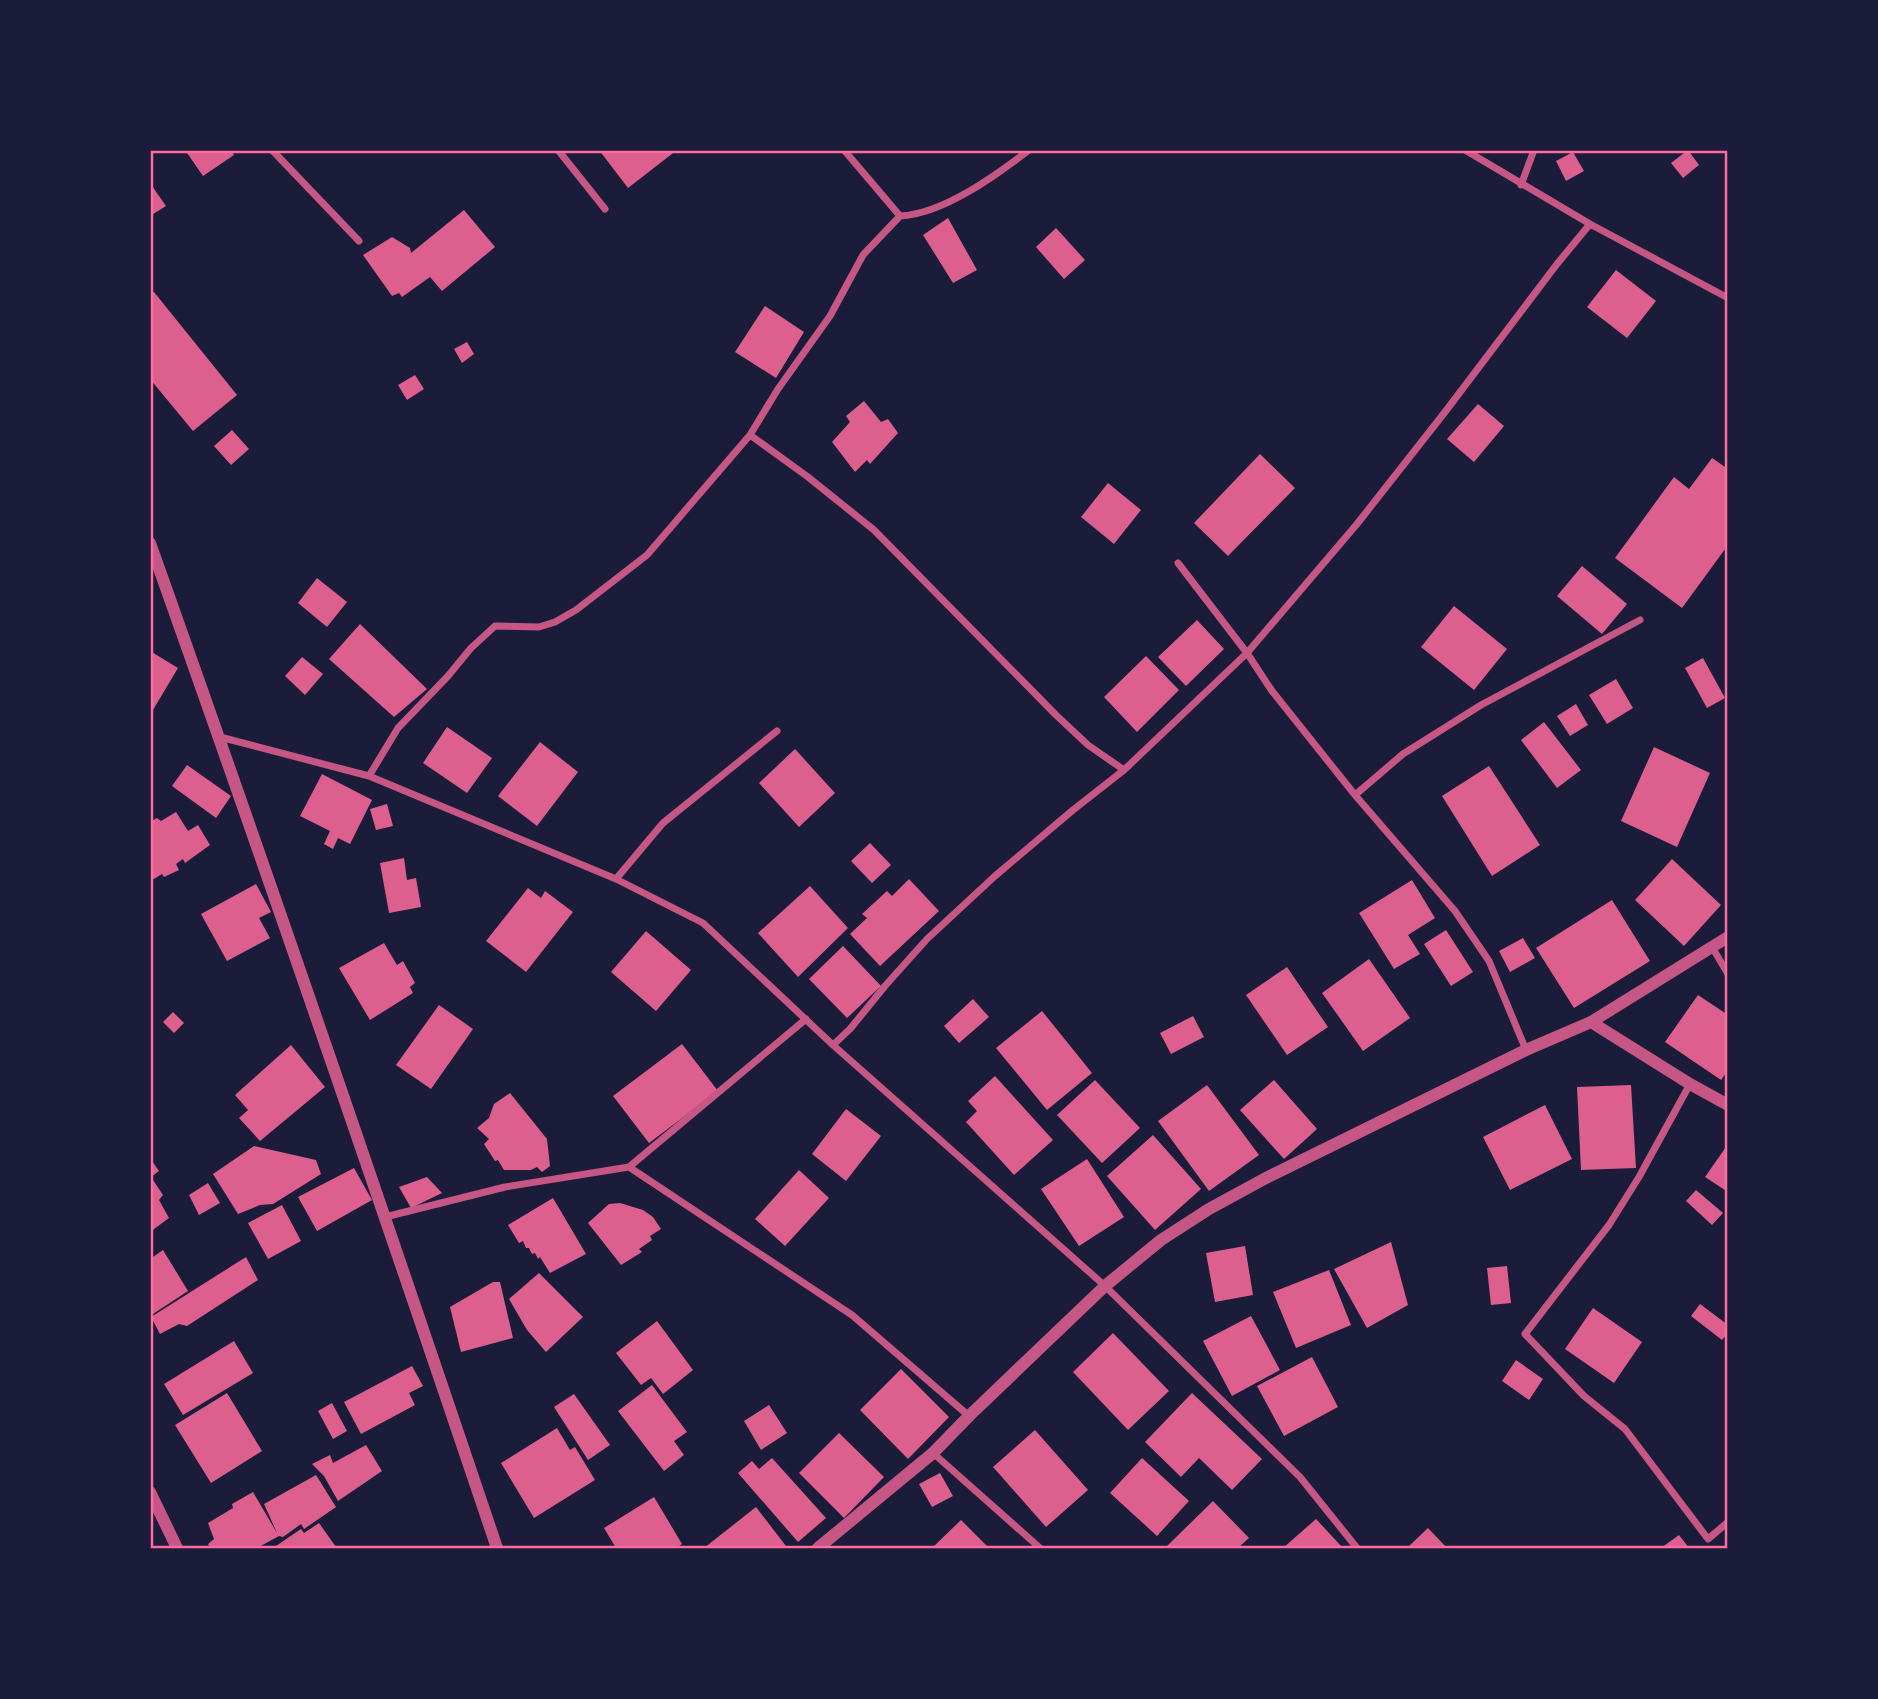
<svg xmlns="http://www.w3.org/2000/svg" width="1878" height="1699" viewBox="0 0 1878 1699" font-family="'PT Sans Narrow',sans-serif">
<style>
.building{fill:#dd5f8e}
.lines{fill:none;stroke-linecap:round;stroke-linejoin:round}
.minor{stroke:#c65784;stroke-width:7}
.tertiary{stroke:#c65784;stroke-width:12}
.neatline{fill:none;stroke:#ff6b9d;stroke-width:2.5}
</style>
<rect width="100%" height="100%" fill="#1b1b3a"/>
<path class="building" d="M185,150H231L234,155L203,176Z
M599,150H677L628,188Z
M1688,150L1699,165L1683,178L1671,163Z
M1573,152L1584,171L1566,181L1556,161Z
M150,183L166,206L150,216Z
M464,210L495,247L442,291L430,277L402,297L399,293L392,296L363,255L392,237L410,248L411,253Z
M948,218L977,270L953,283L923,235Z
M1056,228L1085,260L1064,279L1036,247Z
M1616,270L1656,301L1627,338L1587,307Z
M154,292L237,395L193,431L150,379V294Z
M765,306L804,332L776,378L735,352Z
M467,342L474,354L462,363L454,349Z
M415,375L424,389L407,400L398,385Z
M864,401L881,422L888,419L898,433L870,464L867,460L855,472L832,442L850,422L846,416Z
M1478,404L1504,426L1474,462L1447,439Z
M232,430L249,449L231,465L214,446Z
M1260,454L1295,488L1228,556L1194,523Z
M1712,458L1728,469V545L1682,608L1615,558L1674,477L1689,489Z
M1108,483L1141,510L1114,544L1081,517Z
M1582,566L1627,604L1602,634L1557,596Z
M317,578L347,602L327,627L298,603Z
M1454,606L1507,649L1474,690L1421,647Z
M1197,620L1224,649L1186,686L1158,657Z
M360,624L427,689L394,717L329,659Z
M150,651L178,668L150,715Z
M1146,656L1179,690L1137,732L1104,697Z
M302,657L323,674L305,695L285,676Z
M1703,658L1725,698L1707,708L1685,668Z
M1616,679L1633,708L1607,724L1589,695Z
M1576,704L1588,725L1570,736L1557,716Z
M1544,722L1581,770L1557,788L1521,740Z
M447,727L492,758L467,793L423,763Z
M540,742L578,772L537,826L498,796Z
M1654,747L1710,773L1677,847L1621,821Z
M795,749L835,793L799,827L759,783Z
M187,765L231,796L216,818L172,786Z
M1489,766L1540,845L1492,876L1442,796Z
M322,774L372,800L350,844L338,838L333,849L324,844L330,831L300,816Z
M387,804L393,826L376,830L370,809Z
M176,812L188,831L198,825L210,845L185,863L183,859L176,864L179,870L164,877L162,874L154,879L150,878V822L157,818L161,821Z
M870,843L891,865L872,883L851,861Z
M404,858L407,880L416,878L421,907L389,913L380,863Z
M1672,859L1721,905L1684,946L1635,900Z
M909,879L939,911L880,966L850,934L867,918L862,914L887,891L892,896Z
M1412,880L1435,918L1408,935L1420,954L1394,969L1359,913Z
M256,884L271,912L259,918L270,938L227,961L201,914Z
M810,886L848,928L798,977L758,933Z
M528,888L541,898L545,891L573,912L526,972L486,941Z
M1612,900L1650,961L1574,1008L1536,948Z
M1446,930L1473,972L1451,986L1424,944Z
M646,931L691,970L656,1011L611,972Z
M1523,938L1535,958L1510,972L1499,951Z
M384,943L397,965L403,961L415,983L410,987L413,993L370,1020L339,968Z
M843,946L881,986L847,1018L809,979Z
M1369,959L1410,1018L1363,1051L1322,993Z
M1287,967L1328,1027L1287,1055L1246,995Z
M1698,995L1728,1015V1070L1721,1080L1665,1042Z
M973,999L989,1017L959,1043L944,1026Z
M439,1005L473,1029L431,1089L396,1065Z
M1042,1011L1092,1073L1047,1110L996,1048Z
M173,1012L184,1023L174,1033L163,1022Z
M1193,1016L1204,1037L1171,1054L1160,1033Z
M682,1044L718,1091L649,1143L613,1096Z
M291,1045L325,1087L260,1141L239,1118L248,1110L235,1095Z
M995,1076L1053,1140L1014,1175L966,1122L977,1111L968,1101Z
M1095,1080L1140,1128L1102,1163L1057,1115Z
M1274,1080L1317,1129L1284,1159L1240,1110Z
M1207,1085L1259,1155L1209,1191L1158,1121Z
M1631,1085L1636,1168L1581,1170L1577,1087Z
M510,1093L547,1139L550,1166L542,1172L537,1167L531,1170H504L498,1160L495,1161L484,1144L489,1139L477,1128L489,1118L494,1104Z
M1545,1105L1572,1159L1510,1190L1483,1137Z
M846,1109L881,1136L846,1181L812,1154Z
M1153,1135L1201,1189L1155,1230L1107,1176Z
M1728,1144V1192L1705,1177Z
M254,1146L316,1160L321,1174L273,1204L260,1205L238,1214L213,1174Z
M150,1158L159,1171L151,1177L163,1195L159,1200L169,1218L150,1232Z
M1087,1159L1124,1217L1079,1246L1041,1189Z
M354,1168L372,1200L317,1231L298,1197Z
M799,1170L829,1198L785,1246L755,1219Z
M427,1177L442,1193L411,1208L399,1187Z
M208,1183L220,1203L199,1215L189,1195Z
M1696,1190L1723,1213L1712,1225L1686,1201Z
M553,1198L586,1254L550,1273L540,1257L538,1259L535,1253L532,1254L529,1248H526L523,1241L519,1243L508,1225Z
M620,1203L643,1210L653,1217L661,1229L650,1236L652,1240L639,1249L642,1252L621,1265L588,1223L609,1204Z
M282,1205L301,1241L268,1259L248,1223Z
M1391,1242L1408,1305L1367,1328L1334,1269Z
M1245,1246L1253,1295L1215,1302L1206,1253Z
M163,1250L188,1291L150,1316V1259Z
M246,1257L258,1280L187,1326L179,1324L160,1334L151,1317Z
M1507,1266L1511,1303L1491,1305L1487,1268Z
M1329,1270L1351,1325L1296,1348L1273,1292Z
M539,1273L583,1317L546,1352L527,1330L509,1299Z
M493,1282H500L513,1338L461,1352L450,1307Z
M1700,1304L1728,1325V1333L1722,1340L1691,1316Z
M1593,1308L1642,1342L1614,1383L1565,1349Z
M1251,1316L1280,1370L1232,1396L1203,1341Z
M657,1321L693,1370L663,1394L651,1378L641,1385L616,1353Z
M1113,1333L1169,1391L1128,1430L1073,1372Z
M234,1341L253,1373L183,1415L164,1384Z
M1312,1357L1338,1407L1284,1436L1257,1386Z
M1516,1360L1543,1379L1529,1400L1502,1381Z
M412,1366L423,1386L409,1393L415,1405L361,1434L344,1402Z
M901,1369L949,1417L908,1459L860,1410Z
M652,1385L687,1432L674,1441L684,1455L664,1471L618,1411Z
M227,1393L262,1451L211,1483L175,1425Z
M1192,1393L1262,1459L1232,1490L1199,1458L1181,1477L1145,1442Z
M574,1394L610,1445L588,1460L554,1407Z
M332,1403L347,1431L333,1439L318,1411Z
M769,1405L787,1433L761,1450L744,1421Z
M557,1428L570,1450L575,1447L595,1480L534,1518L501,1463Z
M1035,1430L1088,1490L1046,1527L993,1467Z
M839,1433L884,1477L844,1518L799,1473Z
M366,1445L382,1471L338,1501L324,1476L312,1464L330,1455L333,1463Z
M772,1458L826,1518L798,1542L738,1473L752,1461L759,1469Z
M1142,1458L1189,1501L1157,1536L1110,1493Z
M940,1473L953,1496L932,1507L919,1484Z
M316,1475L336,1507L304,1529L301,1524L283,1537L279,1536L257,1548H210L208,1544L214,1539L208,1523L233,1508L232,1504L253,1492L277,1533L264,1504Z
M654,1497L682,1544L676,1548H616L604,1528Z
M1213,1501L1249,1538L1238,1548H1165Z
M756,1507L786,1546L783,1548H704Z
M1316,1519L1343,1548H1283Z
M961,1520L989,1548H932Z
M319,1523L336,1547L334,1548H273L301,1529L304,1533Z
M1428,1528L1447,1548H1407Z
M1679,1535L1689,1548H1661Z"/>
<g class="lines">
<path class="minor" d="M272,150L359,241
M558,150L605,209
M844,150L900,216
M1465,150L1590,224L1728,298
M1521,185L1534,150
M750,435L808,477L874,530L1056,715L1088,745L1124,770
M1178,563L1247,653L1272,691L1355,795L1455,911L1489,961L1526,1050
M220,737L369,776L616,879L703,923L833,1045L1105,1286L1300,1477L1357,1548
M369,776L398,728L448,676L471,648L495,626L539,627L555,622L576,610L647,555L750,435L778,389L830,316L863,255L900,216C943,214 995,176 1029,150
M1355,795L1403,754L1481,705L1640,620
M616,879L663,823L777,731
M1712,947L1728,974
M806,1019L629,1167L852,1315L969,1416
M833,1045L850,1029L885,986L927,939L995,876L1073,810L1124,770L1247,653L1357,524L1445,412L1557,264L1590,224
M1690,1084L1639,1177L1609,1225L1525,1334L1584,1396L1625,1429L1708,1539L1728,1522
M385,1217L505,1187L629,1167
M933,1453L1040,1548"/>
<path class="tertiary" d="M150,543C269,877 384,1213 497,1548
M1591,1022L1690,1084L1728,1105
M150,1492L177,1548
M818,1548L933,1453L969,1416L1105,1286L1161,1240L1209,1209L1264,1179L1526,1050L1591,1022L1728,937"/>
</g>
<rect width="1878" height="1699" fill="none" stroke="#1b1b3a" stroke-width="304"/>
<rect x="152" y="152" width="1574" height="1395" class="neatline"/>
</svg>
